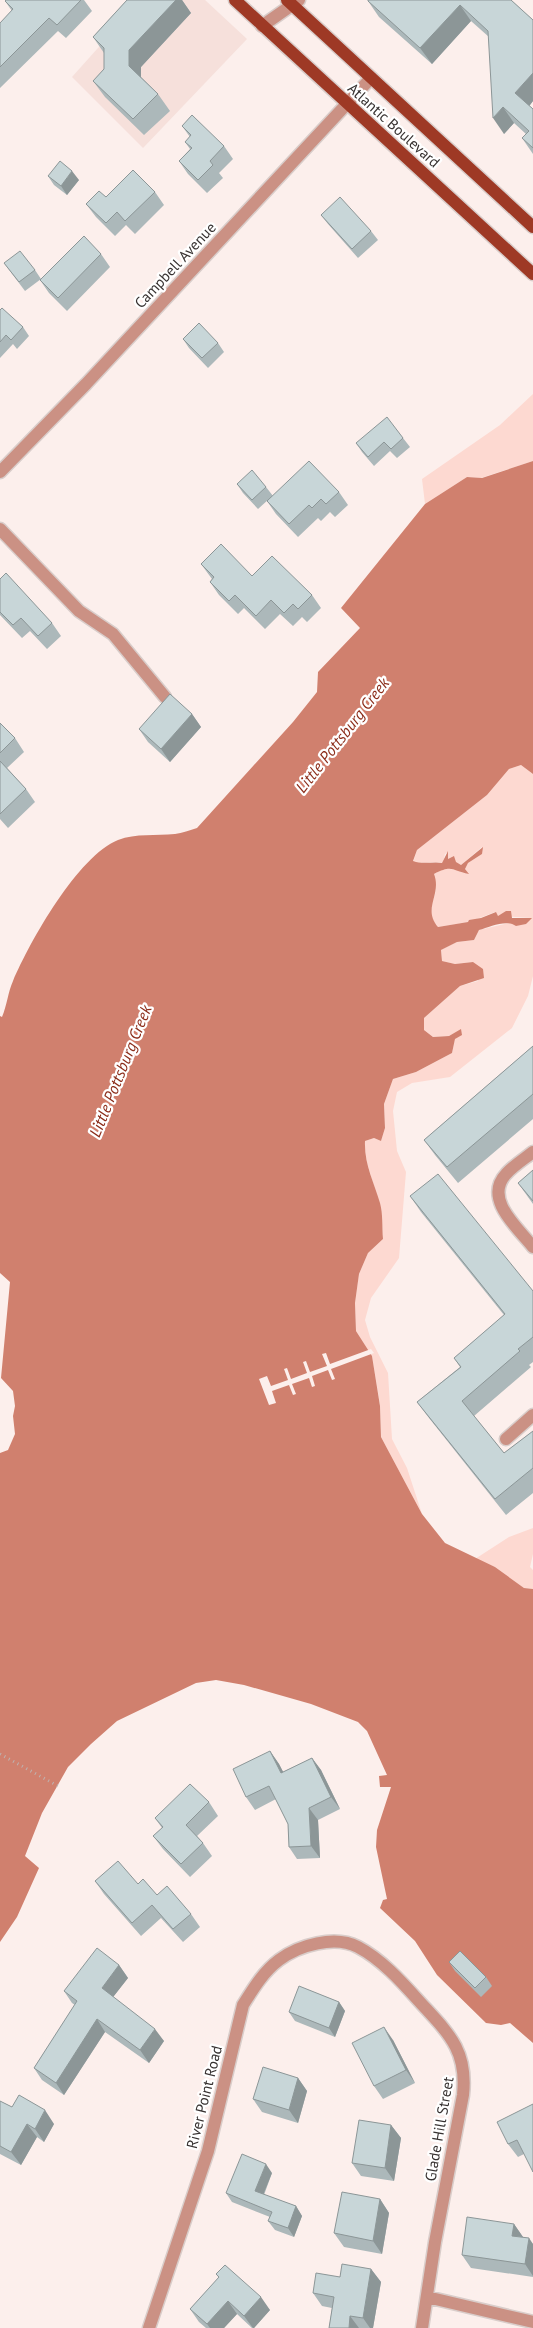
<svg xmlns="http://www.w3.org/2000/svg" width="533" height="2328" viewBox="0 0 533 2328" font-family="'PT Sans',sans-serif">
<style>
.built{fill:#f6e0db}
.green{fill:#fdd9d1}
.water{fill:#d0806e}
.pier{fill:#fcefec}
.lines{fill:none;stroke-linecap:round;stroke-linejoin:round}
.minor-casing{stroke:#d9cdca;stroke-width:15}
.major-casing{stroke:#d9cdca;stroke-width:15}
.path{stroke:#beb3b1;stroke-width:3;stroke-dasharray:1 4;stroke-linecap:butt}
.minor{stroke:#cb9184;stroke-width:12}
.major{stroke:#9e3925;stroke-width:12}
.wall{fill:#acb8ba}
.shaded-wall{fill:#8c9697}
.building{fill:#c8d6d8;stroke:#8c9697}
.labels{text-anchor:middle;dominant-baseline:central;stroke-width:4.5;stroke-linejoin:round;paint-order:stroke}
.street-label{font-size:15px;fill:#373231;stroke:#fff}
.water-label{font-size:16px;font-style:italic;fill:#8c2d1a;stroke:#fff}
</style>
<rect width="100%" height="100%" fill="#fcefec"/>
<path class="built" d="M141,0H205L247,39L143,148L72,77Z"/>
<path class="green" d="M533,394V461L481,478L467,477L425,504L422,479L500,425Z
M521,765L533,774V976L528,996L512,1028L450,1077L412,1083L397,1092L393,1111L397,1151L406,1172L399,1258L371,1298L365,1320L370,1337L388,1373L392,1439L407,1468L422,1514L381,1437L380,1405L372,1356L356,1331L355,1303L359,1274L368,1253L383,1239C382,1227 382,1214 379,1203C374,1181 364,1164 365,1141L374,1138L381,1141L385,1128L384,1104L393,1079L416,1072L452,1053L455,1039L461,1030L449,1036L433,1037L424,1030V1018L460,986L478,981L473,962L455,964L442,961L441,950L457,942L474,940L479,930L531,918L498,916L495,912L469,922L438,927C427,914 431,909 435,894C437,889 434,880 434,874L442,869L456,868L468,874L465,869L468,863L482,854V847L461,865L448,860V852L445,854L443,863C434,861 425,864 413,862L417,850L487,795L509,769Z
M533,1528V1554L530,1567L533,1570V1589L524,1588L495,1567L475,1559L509,1537Z"/>
<path class="water" d="M533,461V774L521,765L509,769L487,795L417,850L413,861C424,865 433,861 442,863L448,851V859L454,856L456,862L461,865L483,847L482,854L468,863L465,869L469,874C452,871 453,864 434,874C442,895 422,908 438,927L468,922L469,920L481,918L496,912L498,916L506,911H511L512,918H532L526,924L516,926C506,919 490,927 479,930L474,940L457,942L441,950L442,961L455,964L473,962L483,969L484,978L460,986L424,1018V1030L433,1037L449,1036L461,1029L462,1035L455,1039L452,1053L416,1072L393,1079L384,1104L385,1128L381,1141L374,1138L365,1141C364,1164 374,1182 380,1203C383,1214 382,1227 383,1239L368,1253L359,1274L355,1303L356,1331L372,1356L380,1406L381,1437L422,1514L445,1543L495,1567L524,1588L533,1589V2043L510,2023L501,2025L486,2023L437,1975L415,1941L380,1908L383,1900L387,1899L376,1847L377,1830L391,1787H380L379,1776L387,1775L367,1731L358,1722L311,1704L244,1685L216,1680L196,1683L117,1721L91,1744L68,1767L42,1813L25,1856L39,1868L17,1917L0,1942V1453L8,1450L15,1434L13,1416L15,1406L13,1391L1,1378L10,1282L0,1273V1016L2,1017C7,1005 8,992 13,981C30,941 78,856 118,840C136,833 156,836 175,834C182,833 190,830 197,828L293,722L317,692L318,672L360,628L341,608L425,504L467,477L482,478Z"/>
<path class="pier" d="M371,1349L374,1353L331,1369L335,1379L332,1380L328,1370L312,1376L315,1386L312,1387L309,1378L292,1384L296,1394L293,1395L289,1385L272,1391L276,1403L269,1405L259,1379L267,1376L271,1386L288,1380L284,1369L287,1368L291,1379L307,1373L303,1362L306,1361L310,1372L327,1366L322,1354L326,1353L330,1364Z"/>
<g class="lines">
<g class="minor-casing">
<path id="minor" d="M262,26L299,0
M0,472L86,384L371,78
M0,529L79,611L113,634L165,697
M533,1152C524,1159 513,1166 506,1174C483,1199 518,1228 533,1247
M506,1439L533,1415
M427,2297L533,2322
M149,2328L208,2151L243,2005C253,1989 263,1972 279,1960C299,1945 335,1935 358,1947C381,1959 401,1981 418,2000C447,2032 468,2049 463,2095L435,2242L422,2328"/>
</g>
<g class="major-casing">
<path id="major" d="M235,0L533,274
M287,0L533,227"/>
</g>
<path class="path" d="M0,1754L58,1786"/>
<use href="#minor" class="minor"/>
<use href="#major" class="major"/>
</g>
<path class="wall" d="M6,0H84L92,11L66,38L58,31L0,88V23L12,11L5,1Z
M127,0H182L191,13L141,67V77L158,94L170,111L144,135L105,97L93,81L104,69V53L93,37Z
M511,0L533,20V101L529,106L533,109V154L522,138L526,134L514,123L504,134L489,37L471,21L432,64L379,17L368,1Z
M182,126L224,146L233,159L219,173L223,178L207,193L188,174L179,161L190,149L185,142L190,137Z
M48,176L79,180L67,195L54,185Z
M155,192L164,205L135,234L126,225L115,236L96,217L86,204L106,197Z
M321,215L371,231L378,240L358,258L328,224Z
M101,254L110,267L67,311L49,293L40,280Z
M4,263L35,270L41,279L25,291Z
M0,310L23,327L29,336L17,349L13,344L0,358Z
M183,339L218,343L224,352L208,368L189,348Z
M403,438L410,447L397,458L390,451L374,466L362,452L356,443Z
M237,484L266,487L273,496L339,492L348,505L335,517L330,512L321,521L318,518L298,537L276,514L267,501L269,499L258,509L243,493Z
M201,564L252,576L312,595L321,608L307,622L302,617L293,626L280,614L265,629L244,608L238,614L219,595L210,582L212,579Z
M0,579L52,623L61,636L47,649L30,631L22,638L0,615Z
M192,714L201,727L170,762L148,742L139,729Z
M0,723L15,738L24,752L7,768L26,789L35,802L8,828L0,819Z
M533,1046V1119L458,1183L435,1155L424,1140Z
M533,1170V1204L518,1183Z
M410,1196L533,1291V1362L529,1365L531,1367L474,1416L504,1453L533,1431V1493L506,1515L429,1418L417,1402L460,1367L454,1358L504,1315L421,1212Z
M270,1751L279,1764L283,1772L312,1758L321,1770L340,1809L318,1820L320,1858L297,1859L289,1847L288,1824L276,1799L255,1810L246,1797Z
M209,1802L218,1816L197,1836L203,1843L212,1856L190,1877L163,1849L153,1836L162,1828L155,1818Z
M95,1881L138,1884L191,1914L200,1927L183,1942L161,1918L141,1936L104,1894Z
M449,1962L486,1977L492,1986L481,1997L455,1971Z
M119,1965L128,1978L113,1997L164,2041L149,2063L105,2032L64,2095L42,2080L34,2068L75,2005L72,2003L64,1991Z
M339,2002L345,2011L335,2037L295,2021L289,2012Z
M393,2040L415,2083L383,2099L374,2086Z
M298,2078L307,2091L298,2123L262,2112L253,2099Z
M0,2101L12,2107L54,2124L44,2142L37,2137L21,2165L0,2154Z
M533,2104L524,2154L518,2157L508,2144Z
M391,2125L401,2138L394,2181L361,2176L352,2163Z
M272,2173L264,2195L296,2206L302,2216L294,2237L275,2230L268,2221L270,2217L232,2202L226,2193Z
M380,2199L389,2213L382,2254L344,2247L334,2233Z
M514,2224L523,2237L533,2244V2277L471,2268L462,2255Z
M371,2269L381,2282L373,2328H329L332,2308L322,2306L313,2293L340,2277Z
M216,2274L270,2310L254,2328H252L237,2314L224,2328H206L199,2322L190,2309L219,2278Z"/>
<path class="shaded-wall" d="M176,0H182L191,13L141,67V83L129,66V50Z
M460,5L471,21L432,64L420,48Z
M533,73V101L527,109L515,93Z
M503,107L514,123L504,134L493,118Z
M72,171L79,180L67,195L61,186Z
M192,714L201,727L170,762L161,749Z
M270,1751L279,1764L290,1785L281,1773Z
M312,1758L321,1770L340,1809L331,1797Z
M309,1808L318,1820L320,1858L311,1846Z
M119,1965L128,1978L110,2001L102,1988Z
M339,2002L345,2011L335,2037L329,2028Z
M97,2019L105,2032L64,2095L56,2083Z
M384,2027L393,2040L415,2083L406,2070Z
M155,2029L164,2041L149,2063L140,2050Z
M298,2078L307,2091L298,2123L289,2110Z
M45,2110L54,2124L44,2142L35,2129Z
M27,2124L37,2137L21,2165L11,2152Z
M391,2125L401,2138L394,2181L385,2168Z
M266,2164L272,2173L261,2200L255,2191Z
M380,2199L389,2213L382,2254L373,2241Z
M296,2206L302,2216L294,2237L288,2228Z
M514,2224L523,2237L512,2236Z
M529,2238L533,2244V2276L525,2264Z
M371,2269L381,2282L373,2328H370L363,2318Z
M261,2297L270,2310L254,2328H253L244,2316Z
M228,2301L237,2314L224,2328H210L207,2324Z
M350,2316L359,2328H349Z"/>
<path class="building" d="M6,0H81L57,25L49,18L0,67V23L13,9L5,1Z
M127,0H176L129,50V66L158,94L133,119L93,81L104,69V48L93,37Z
M368,0H511L533,20V73L515,93L533,109V148L522,138L529,131L503,107L493,118L488,31L460,5L420,48L368,1Z
M192,115L224,146L210,161L213,165L198,180L179,161L192,148L185,142L191,135L182,126Z
M60,161L72,171L61,186L48,176Z
M133,170L155,192L125,221L117,212L106,223L86,204L99,191L106,197Z
M340,197L371,231L352,249L321,215Z
M84,236L101,254L58,298L40,280Z
M20,251L35,270L19,282L4,263Z
M2,308L23,327L11,340L6,335L0,342V310Z
M199,323L218,343L202,358L183,339Z
M387,417L403,438L391,449L384,442L368,457L356,443Z
M309,461L339,492L326,504L321,499L312,508L309,505L289,524L267,501Z
M252,470L266,487L252,500L237,484Z
M221,544L252,576L272,556L312,595L298,609L293,604L284,613L271,600L256,616L235,595L229,601L210,582L214,577L201,564Z
M6,573L52,623L38,636L21,618L13,625L0,612V579Z
M170,694L192,714L161,749L139,729Z
M0,723L15,738L0,753Z
M0,761L26,789L0,814Z
M533,1046V1094L447,1167L424,1140Z
M533,1170V1201L518,1183Z
M438,1174L533,1291V1337L518,1349L520,1351L462,1401L504,1453L533,1431V1468L495,1499L417,1402L461,1367L454,1358L505,1314L410,1196Z
M270,1751L281,1773L312,1758L331,1797L309,1808L311,1846L289,1847L288,1824L269,1786L246,1797L233,1769Z
M190,1784L209,1802L186,1825L203,1843L181,1864L153,1836L163,1827L155,1818Z
M118,1861L138,1884L143,1879L157,1895L167,1886L191,1914L173,1929L152,1905L132,1923L95,1881Z
M97,1948L119,1965L102,1988L155,2029L140,2050L97,2019L56,2083L34,2068L77,2001L64,1991Z
M460,1951L486,1977L475,1988L449,1962Z
M299,1986L339,2002L329,2028L289,2012Z
M384,2027L406,2070L374,2086L352,2043Z
M263,2067L298,2078L289,2110L253,2099Z
M19,2095L45,2110L35,2129L27,2124L11,2152L0,2146V2101L12,2107Z
M533,2104V2172L517,2140L508,2144L497,2122Z
M359,2120L391,2125L385,2168L352,2163Z
M242,2154L266,2164L255,2191L296,2206L288,2228L268,2221L272,2212L226,2193Z
M342,2192L380,2199L373,2241L334,2233Z
M467,2217L514,2224L512,2236L529,2238L525,2264L462,2255Z
M342,2264L371,2269L363,2318L350,2316L349,2328H329L334,2297L313,2293L316,2273L340,2277Z
M225,2265L261,2297L244,2316L228,2301L207,2324L190,2309L219,2277L216,2274Z"/>
<g class="labels">
<g class="street-label">
<text transform="translate(394 125) rotate(42)">Atlantic Boulevard</text>
<text transform="translate(175 265) rotate(-47)">Campbell Avenue</text>
<text transform="translate(204 2097) rotate(-76)">River Point Road</text>
<text transform="translate(439 2129) rotate(-80)">Glade Hill Street</text>
</g>
<g class="water-label">
<text transform="translate(342 735) rotate(-52)">Little Pottsburg Creek</text>
<text transform="translate(120 1071) rotate(-68)">Little Pottsburg Creek</text>
</g>
</g>
</svg>
